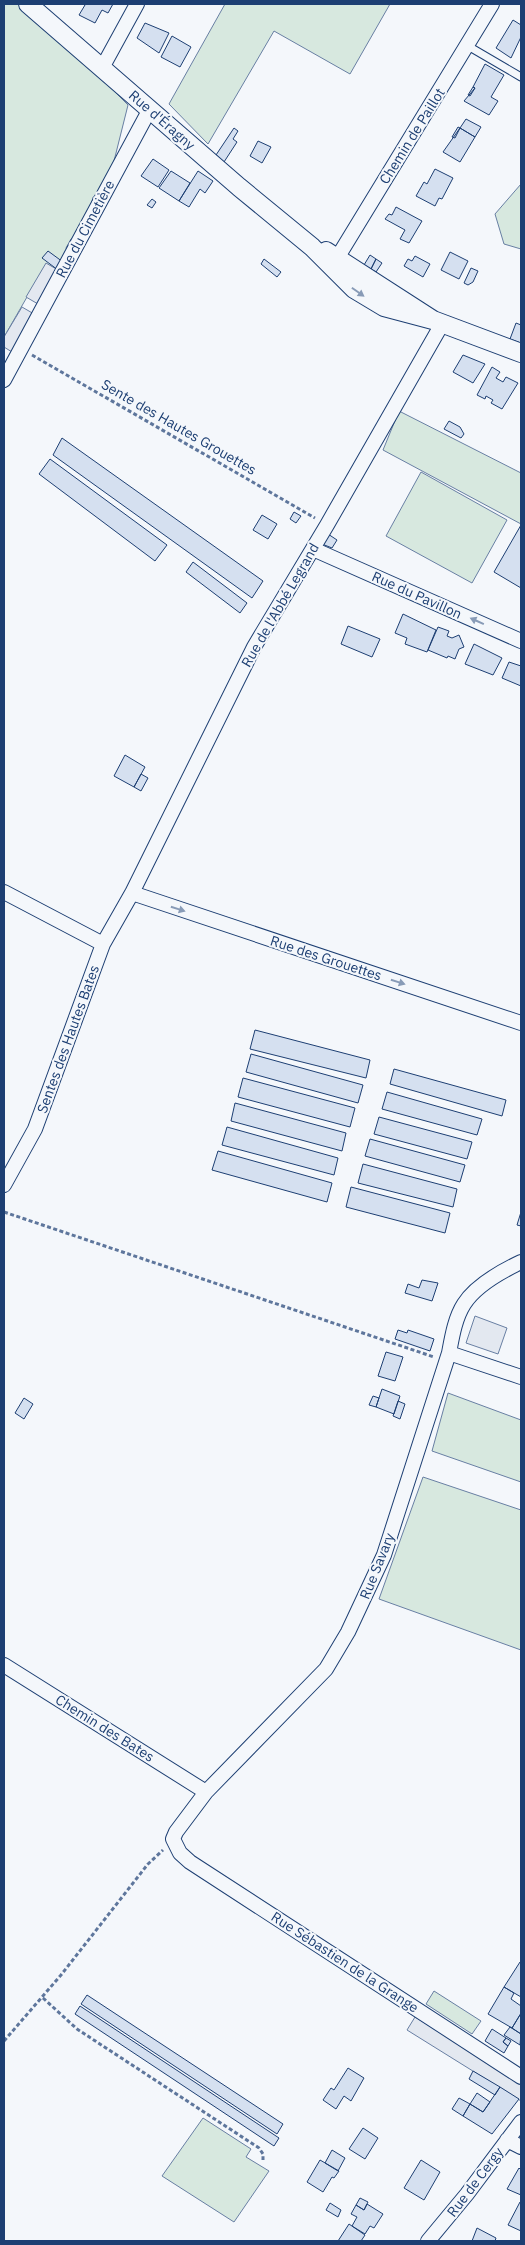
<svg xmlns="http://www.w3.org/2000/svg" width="525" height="2245" viewBox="0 0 525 2245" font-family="'IBM Plex Sans',sans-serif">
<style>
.green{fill:#d7e8df;stroke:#687fa3}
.parking{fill:#e3e8f0;stroke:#687fa3}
.building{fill:#d5e0f0;stroke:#1d3f73}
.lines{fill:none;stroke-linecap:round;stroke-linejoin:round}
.service-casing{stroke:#1d3f73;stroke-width:9}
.minor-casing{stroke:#1d3f73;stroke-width:16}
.tertiary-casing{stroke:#1d3f73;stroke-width:20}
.path{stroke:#5e769c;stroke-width:3;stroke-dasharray:4 2.5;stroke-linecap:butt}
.service{stroke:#f4f7fb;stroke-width:7}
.minor{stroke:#f4f7fb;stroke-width:14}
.tertiary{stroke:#f4f7fb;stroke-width:18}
.oneway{fill:#889bb7}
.labels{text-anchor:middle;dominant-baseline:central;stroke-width:4;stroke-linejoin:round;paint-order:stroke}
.street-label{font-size:14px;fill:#1d3f73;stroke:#f4f7fb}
</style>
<rect width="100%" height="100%" fill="#f4f7fb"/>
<path class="green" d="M4,4H28L128,105L111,173L99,195L93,197L90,211L76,238L71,239L66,248L68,252L58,270L46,264L4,337Z
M225,4H390L350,74L274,31L208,144L169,104Z
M521,184V249L504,244L495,214Z
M399,411L521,473V524L383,450Z
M421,472L507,520L472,583L386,536Z
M448,1393L521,1420V1482L432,1451Z
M423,1477L521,1510V1650L379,1599Z
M434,1991L481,2021L472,2034L426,2004Z
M203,2118L251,2149L246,2157L269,2171L234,2222L162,2176Z"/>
<path class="parking" d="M46,263L58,270L38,304L26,297Z
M22,307L34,314L12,352L4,347V337Z
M475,1316L507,1328L498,1354L466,1343Z
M415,2017L521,2082V2101L407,2030Z"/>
<path class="building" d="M82,4H113L108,13L102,10L95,23L79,15L85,5Z
M513,20L521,25V37L511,58L496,48Z
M145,23L169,33L159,53L137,38Z
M172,36L191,47L180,67L161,57Z
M485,64L504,75L491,97L498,101L489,115L464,101L475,88L473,87Z
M473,87L475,88L470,96L468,95Z
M466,119L481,127L475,137L460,128Z
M458,127L460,128L455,138L452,137Z
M234,128L238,131L233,139L237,142L224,162L216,155Z
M460,128L475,137L460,162L443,152Z
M258,141L271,147L262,163L250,156Z
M153,159L169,170L158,187L141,176Z
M435,169L453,178L442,199L439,198L435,206L416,196L424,182L427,184Z
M171,171L190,183L179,201L159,188Z
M198,171L213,181L205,193L200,189L189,207L179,201Z
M152,199L156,202L152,208L147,205Z
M396,207L422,221L409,243L400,239L405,230L385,219L389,214L392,215Z
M48,251L63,262L58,270L42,258Z
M450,252L468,261L459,279L441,270Z
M370,255L376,259L371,269L364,265Z
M415,256L430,264L423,277L404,266L408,259L412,261Z
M264,259L281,272L277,277L261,264Z
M376,259L382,263L376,272L371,269Z
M471,268L478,271L473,282L468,285L464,283Z
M516,323L521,325V343L510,339Z
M463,355L485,364L473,383L453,372Z
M492,367L500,372L496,378L503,382L506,377L518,383L502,409L491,403L493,400L486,396L485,399L477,395Z
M449,421L460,427L464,434L461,438L444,429Z
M62,438L263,581L252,598L53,455Z
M50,459L167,545L155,561L39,474Z
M294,512L301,516L296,523L290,519Z
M262,515L277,524L268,539L253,530Z
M521,525V588L494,572Z
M328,534L337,540L332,548L322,544Z
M193,562L247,603L240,613L186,572Z
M403,614L436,630L427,652L405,644L407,638L395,633Z
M348,626L380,639L372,657L341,644Z
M438,627L449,631L447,636L452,638L459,635L464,647L459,649L455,659L448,656L447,658L428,650Z
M474,644L502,658L493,675L465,664Z
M509,662L521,666V686L502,678Z
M125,755L145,767L134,787L114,776Z
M141,774L148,778L141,791L134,787Z
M255,1030L370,1060L366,1078L250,1049Z
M251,1054L363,1085L358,1103L246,1072Z
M394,1069L506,1100L502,1116L390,1084Z
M243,1078L355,1108L350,1127L238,1097Z
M387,1092L482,1119L477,1135L382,1109Z
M235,1103L346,1133L342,1151L231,1121Z
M379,1117L472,1142L467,1159L374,1134Z
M227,1127L338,1158L334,1175L222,1145Z
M370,1139L465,1165L460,1182L365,1156Z
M218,1151L332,1183L327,1202L212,1170Z
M363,1164L457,1189L453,1207L358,1183Z
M351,1187L450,1213L445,1233L346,1207Z
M521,1212V1226L517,1225Z
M422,1280L438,1283L432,1301L405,1293L408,1284L419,1288Z
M398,1330L407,1333L408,1330L434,1339L430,1351L395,1339Z
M386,1352L403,1357L395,1381L378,1376Z
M382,1389L400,1396L394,1414L376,1407Z
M373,1396L379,1398L376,1407L369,1405Z
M24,1398L33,1404L24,1419L15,1413Z
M398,1401L405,1404L400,1419L393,1416Z
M520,1962H521V1997L504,1987Z
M504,1987L514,1993L511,1999L521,2006V2013L512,2028L488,2014Z
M87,1995L283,2124L277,2134L81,2004Z
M80,2006L279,2138L274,2146L75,2014Z
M520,2015H521V2034L512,2028Z
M510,2027L521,2034L520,2045L504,2035Z
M492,2029L506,2038L503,2042L508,2046L504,2053L485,2041Z
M506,2038L511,2041L508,2046L503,2042Z
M348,2068L364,2078L351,2101L344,2096L336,2109L323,2100L331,2088L334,2090Z
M473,2071L500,2087L495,2095L469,2079Z
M500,2087L519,2099L492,2134L463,2116L470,2104L483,2112Z
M477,2093L490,2102L483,2112L470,2104Z
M459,2098L470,2104L463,2116L452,2109Z
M363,2128L378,2138L365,2159L349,2149Z
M332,2150L345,2158L338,2171L325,2163Z
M320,2160L339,2171L334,2178L332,2177L323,2192L307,2182Z
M421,2160L440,2172L424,2200L404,2188Z
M519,2168L521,2170V2195L507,2189Z
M360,2198L368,2202L364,2210L356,2205Z
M520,2202H521V2231L508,2225Z
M330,2203L341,2210L338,2217L326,2210Z
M367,2204L383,2214L374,2228L370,2226L365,2234L352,2226L357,2217L351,2214L356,2205L364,2210Z
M349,2224L365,2235L361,2241H338Z
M477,2228L496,2238L495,2241H472Z"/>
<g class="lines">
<g class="service-casing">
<path id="service" d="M468,46L521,77"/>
</g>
<g class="minor-casing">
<path id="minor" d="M102,68L137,4
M335,267L339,255L492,4
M4,380L150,109
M313,549L521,641
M4,892L103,944
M132,893L521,1023
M4,1185L35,1129L103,944L132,893L254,647L327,525L442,324
M521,1262C502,1271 476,1285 464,1304C455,1318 452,1337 449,1353L384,1555L348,1632L326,1669L206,1792L176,1832L173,1839L180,1853L190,1862L521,2077
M449,1353L521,1377
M4,1665L206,1792
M507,2140L521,2147
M428,2241L467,2194L521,2122"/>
</g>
<g class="tertiary-casing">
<path id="tertiary" d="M28,4L239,187L312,247L354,289L384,307L433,320
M326,251L433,320L521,353"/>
</g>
<path class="path" d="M32,355L315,518
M4,1212L434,1357
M43,1998L77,2029L259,2148L263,2154V2160
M4,2041L61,1975L148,1864L163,1850"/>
<use href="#service" class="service"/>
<use href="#minor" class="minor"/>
<use href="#tertiary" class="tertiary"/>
</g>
<defs><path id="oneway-solid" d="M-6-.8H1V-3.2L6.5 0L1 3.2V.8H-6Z" transform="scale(1.25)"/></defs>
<g class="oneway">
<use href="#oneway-solid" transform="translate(358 292) rotate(35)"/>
<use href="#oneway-solid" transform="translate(477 621) rotate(-156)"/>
<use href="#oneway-solid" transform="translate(178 909) rotate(18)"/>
<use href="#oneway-solid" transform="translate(398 982) rotate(18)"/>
</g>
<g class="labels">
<g class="street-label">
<text transform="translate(162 120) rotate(41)">Rue d'Éragny</text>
<text transform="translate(412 136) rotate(-58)">Chemin de Paillot</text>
<text transform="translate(85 229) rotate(-62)">Rue du Cimetière</text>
<text transform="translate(179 427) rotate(30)">Sente des Hautes Grouettes</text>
<text transform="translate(417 595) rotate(24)">Rue du Pavillon</text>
<text transform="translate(280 605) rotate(-60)">Rue de l'Abbé Legrand</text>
<text transform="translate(326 958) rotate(18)">Rue des Grouettes</text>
<text transform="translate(68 1039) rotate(-70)">Sentes des Hautes Bates</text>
<text transform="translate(377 1566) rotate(-68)">Rue Savary</text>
<text transform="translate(105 1728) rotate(32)">Chemin des Bates</text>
<text transform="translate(345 1962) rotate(33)">Rue Sébastien de la Grange</text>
<text transform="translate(475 2182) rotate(-53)">Rue de Cergy</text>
</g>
</g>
<rect width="525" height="2245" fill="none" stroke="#1d3f73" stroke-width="10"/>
</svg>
